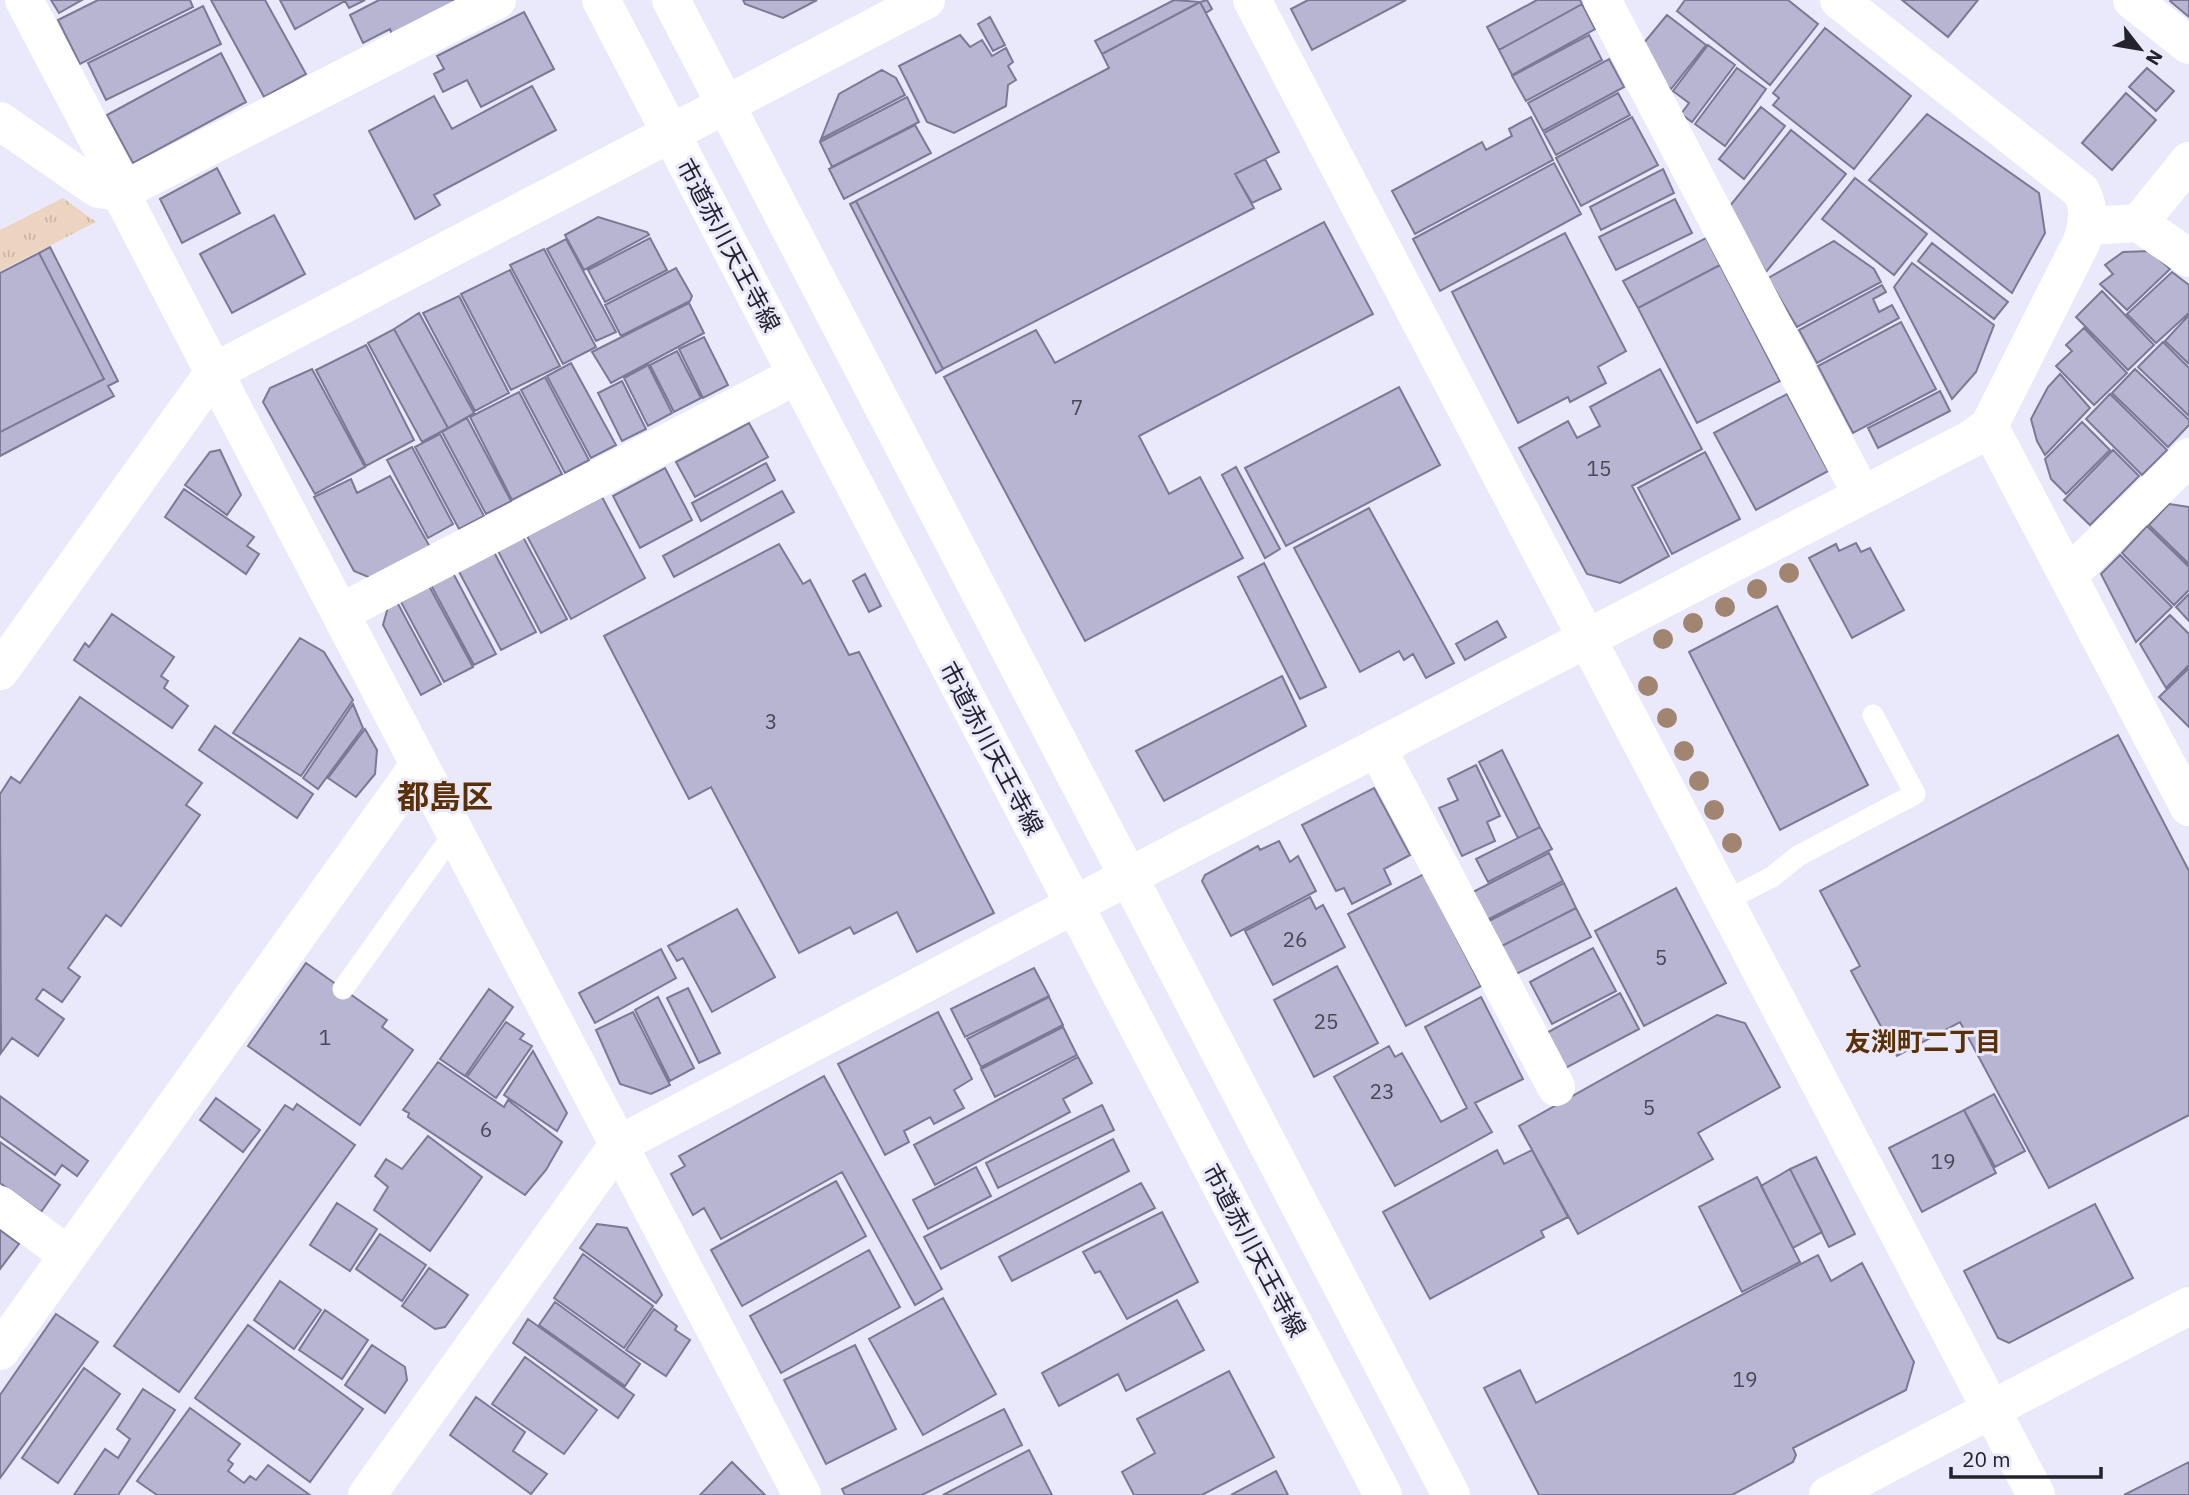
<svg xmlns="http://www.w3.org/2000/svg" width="2189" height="1495" viewBox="0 0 2189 1495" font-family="'IBM Plex Sans','Noto Sans JP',sans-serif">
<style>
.park{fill:url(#park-tufts)}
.building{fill:#b8b5d3;stroke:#7b7995;stroke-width:2}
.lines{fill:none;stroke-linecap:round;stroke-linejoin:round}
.lane{stroke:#fff;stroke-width:21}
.street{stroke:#fff;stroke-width:38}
.secondary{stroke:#fff;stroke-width:38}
.primary{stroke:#fff;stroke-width:38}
.tree{fill:#a18571}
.labels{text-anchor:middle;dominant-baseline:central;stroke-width:6;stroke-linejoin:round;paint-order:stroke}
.number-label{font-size:21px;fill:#484756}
.street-label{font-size:24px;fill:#23222d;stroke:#eae9fc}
.neighbourhood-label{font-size:26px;font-weight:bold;fill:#5a3006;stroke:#eae9fc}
.district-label{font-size:32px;font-weight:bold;fill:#5a3006;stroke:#eae9fc}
</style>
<defs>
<pattern id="park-tufts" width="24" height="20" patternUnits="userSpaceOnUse" patternTransform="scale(1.75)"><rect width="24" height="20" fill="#ecd4c1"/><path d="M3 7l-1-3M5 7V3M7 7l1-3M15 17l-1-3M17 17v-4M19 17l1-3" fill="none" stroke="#cab6a6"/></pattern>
</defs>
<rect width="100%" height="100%" fill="#eae9fc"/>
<path class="park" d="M63,198L96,222L0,271V230Z"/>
<path class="building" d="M51,0H82L59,13Z
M98,0H190L193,7L80,64L58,20Z
M211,0H265L306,74L264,97Z
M280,0H365L349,8L345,1L295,29Z
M379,0H458L392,35L390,29L363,43L350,15Z
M743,0H817L783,18L745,4Z
M1174,0L1200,2L1102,54L1095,41Z
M1207,0L1212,9L1206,13L1200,2Z
M1308,0H1406L1312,50L1291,9Z
M1537,0H1580L1582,4L1499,50L1487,27Z
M1685,0H1788L1818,24L1770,85L1677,11Z
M1902,0H1978L1948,37Z
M2189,0V17L2170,1V0Z
M1200,2L1279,152L1235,174L1254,208L943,369L856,201L1109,68L1102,54Z
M1582,4L1595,29L1512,75L1499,50Z
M203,6L221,44L106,100L88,63Z
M524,12L554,69L481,107L467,80L443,92L434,74L444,69L437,56Z
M1667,15L1706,45L1671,89L1662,82L1643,44Z
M990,17L1005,45L993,51L978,24Z
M1825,28L1911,96L1854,169L1773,105L1779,98L1773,93Z
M960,35L970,47L982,40L992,56L1006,48L1013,62L1008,66L1016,80L1008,85L1006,106L954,133L927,122L899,66Z
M1589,35L1602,60L1526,101L1512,76Z
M1708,45L1735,65L1692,122L1681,114L1689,103L1673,91Z
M221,53L246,102L133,163L107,115Z
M1609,59L1624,87L1543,131L1528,103Z
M1737,68L1766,89L1725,146L1695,124Z
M2147,68L2174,91L2156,111L2129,87Z
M882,70L896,78L905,95L821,139L839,94Z
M532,86L556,130L434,195L440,205L415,219L369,131L434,96L452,129Z
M1618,93L1630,115L1556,155L1544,133Z
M2126,93L2156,120L2112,170L2082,143Z
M907,97L919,122L832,167L820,142Z
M1761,107L1785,126L1744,179L1719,159Z
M1927,114L2039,193L2045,233L2012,293L1869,180Z
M1531,117L1553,160L1415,234L1392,191L1482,142L1486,150L1512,136L1509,129Z
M1632,117L1658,165L1581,206L1556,158Z
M915,125L931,153L844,199L829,169Z
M1791,130L1846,174L1766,272L1729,207Z
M1265,159L1281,189L1252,203L1235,174Z
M1554,163L1581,214L1440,291L1413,239Z
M217,168L240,213L182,243L160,199Z
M1663,169L1674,193L1601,230L1590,207Z
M1855,178L1927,234L1894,275L1822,219Z
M1675,199L1692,233L1616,270L1599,237Z
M856,201L943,369L936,373L850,204Z
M274,215L305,274L232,313L200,254Z
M598,217L647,232L649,235L584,270L565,235Z
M1324,222L1373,314L1139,436L1169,494L1200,477L1243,558L1085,641L944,377L1036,330L1055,363Z
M1565,233L1626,351L1598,367L1606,383L1570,402L1568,397L1518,423L1452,292Z
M650,238L667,270L605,302L588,270Z
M1706,238L1720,265L1638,308L1623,281Z
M566,239L616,332L596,341L547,249Z
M1834,241L1874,269L1881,282L1797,327L1768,278Z
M1932,243L2008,302L1994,319L1918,261Z
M50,247L118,381L108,386L114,396L0,456V432L104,379L39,253Z
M544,249L596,347L563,364L510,265Z
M2150,251L2170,269L2127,310L2100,284L2113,274L2105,265L2123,252Z
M39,253L104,379L0,432V273Z
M1912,263L1994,325L1976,372L1952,399L1894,287Z
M1720,265L1780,381L1697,423L1638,308Z
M676,268L692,296L690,301L621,336L605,305Z
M510,270L560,366L511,390L461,294Z
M2172,272L2189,285V313L2156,343L2127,314Z
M1882,285L1886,292L1873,299L1879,312L1892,305L1899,318L1817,363L1799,330Z
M2102,291L2154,345L2128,370L2076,317Z
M459,296L509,393L475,411L423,313Z
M689,303L704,333L611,383L592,352Z
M419,313L474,413L448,428L394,329Z
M2189,315V364L2165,341Z
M1901,322L1936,389L1853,433L1818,366Z
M2084,328L2127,373L2094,405L2056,366L2072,351L2066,345Z
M394,329L448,428L422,442L368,343Z
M704,337L728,385L703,398L679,349Z
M2163,342L2189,368V416L2138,367Z
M366,345L414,440L366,466L316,370Z
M677,351L701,398L674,412L650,365Z
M571,363L616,445L591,458L547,376Z
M648,365L672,413L648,426L624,378Z
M312,369L365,467L315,494L263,402L270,388Z
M1660,369L1702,449L1632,486L1669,556L1620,583L1587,574L1519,448L1568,421L1577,438L1600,426L1590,407Z
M2135,369L2189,420V425L2168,447L2112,393Z
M2060,374L2090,408L2045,455L2037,441L2031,419L2048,387Z
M545,377L589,460L565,473L521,390Z
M622,381L646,429L622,441L598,393Z
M1399,387L1440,465L1286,546L1245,468Z
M1940,391L1950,411L1878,448L1868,428Z
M519,392L562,474L512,500L470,417Z
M1787,394L1828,471L1756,510L1714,433Z
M2110,394L2167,450L2142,475L2086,419Z
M467,418L511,501L486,514L442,432Z
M2082,422L2110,450L2066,494L2051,479L2045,459Z
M749,423L768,457L695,497L676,462Z
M440,434L484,516L459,529L415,447Z
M412,447L453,524L428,538L387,460Z
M220,450L241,495L227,515L185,485L210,452Z
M2113,450L2139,476L2090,525L2064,500Z
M1705,452L1740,519L1672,554L1638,488Z
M766,463L775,480L701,521L692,503Z
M1236,467L1280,549L1265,558L1222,475Z
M665,468L692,520L640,548L613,496Z
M390,476L430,547L373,579L354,571L314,497L351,479L357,493Z
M184,489L254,537L247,546L259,554L246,574L165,517Z
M782,491L794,512L674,577L663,556Z
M602,497L645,578L571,619L527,536Z
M2169,504L2189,507V564L2149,525Z
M1369,508L1454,663L1426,678L1413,654L1404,660L1399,651L1360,672L1294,548Z
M2147,526L2189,567V590L2174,605L2122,553Z
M523,537L567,619L541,633L498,551Z
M1856,543L1861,552L1870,548L1904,610L1852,638L1809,558L1836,544L1839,551Z
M779,544L803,584L810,580L849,655L859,652L994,913L917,952L897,912L854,934L850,927L799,953L711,787L689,799L604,636Z
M494,552L536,632L501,650L458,570Z
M2120,555L2172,607L2136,642L2101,574Z
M1264,563L1326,687L1300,699L1238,577Z
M453,573L496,654L474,665L431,585Z
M865,574L881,606L869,612L853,581Z
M429,586L473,667L444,682L401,602Z
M2189,594V621L2176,607Z
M397,602L441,684L421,695L383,625L388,607Z
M1777,606L1868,785L1780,830L1689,652Z
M112,614L174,657L161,676L168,681L164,688L188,706L172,728L74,660L85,643L89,647Z
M2170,615L2189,634V665L2166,688L2140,644Z
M1497,621L1506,637L1465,660L1456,644Z
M300,638L324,652L353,700L301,776L233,733Z
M2189,668V727L2159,697Z
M1282,676L1306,726L1164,801L1136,751Z
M80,697L202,783L186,805L200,815L121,926L106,915L68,968L80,977L62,1002L43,989L36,999L64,1019L38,1056L12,1038L1,1053L0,794L11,777L20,783Z
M353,704L363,728L318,789L303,778Z
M215,726L313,794L297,818L199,750Z
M365,729L377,750L375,774L356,797L328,778Z
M2118,735L2189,871V1115L2049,1188L1960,1022L1897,1056L1851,971L1860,966L1820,891Z
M1502,750L1540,827L1518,838L1479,762Z
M1476,765L1500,816L1487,822L1495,841L1462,856L1439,808L1458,800L1448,779Z
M1374,788L1410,855L1384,869L1391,884L1352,904L1344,888L1336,891L1302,825Z
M1540,827L1552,849L1488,882L1476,859Z
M1279,841L1290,862L1298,856L1316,891L1231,936L1202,881L1205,875L1258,846L1260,850Z
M1549,853L1563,881L1485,921L1471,893Z
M1424,874L1481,986L1406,1026L1348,914Z
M1564,883L1576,908L1498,948L1485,923Z
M1676,888L1726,983L1644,1026L1595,931Z
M1310,897L1316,909L1323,905L1345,947L1273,985L1245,931Z
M1576,908L1591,937L1512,976L1498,948Z
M737,909L775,977L712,1012L683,958L677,961L668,946Z
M1593,948L1616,991L1552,1024L1530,982Z
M661,949L676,978L595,1023L579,993Z
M306,963L387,1020L382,1027L413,1050L360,1125L248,1046Z
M1337,966L1378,1043L1314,1077L1274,1000Z
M1034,968L1049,996L965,1037L951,1009Z
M688,988L720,1053L699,1063L667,998Z
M489,989L513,1007L465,1076L440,1059Z
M1620,993L1639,1029L1560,1071L1541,1036Z
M658,997L694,1068L670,1081L635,1010Z
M1049,997L1063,1025L981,1067L967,1039Z
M1481,997L1523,1079L1475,1103L1492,1132L1395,1186L1334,1077L1389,1046L1395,1057L1402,1053L1441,1122L1467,1108L1425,1027Z
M633,1012L670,1085L651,1094L620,1084L596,1030Z
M938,1012L972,1079L954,1090L964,1108L934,1124L930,1117L904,1131L909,1142L885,1155L838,1064Z
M1717,1015L1745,1023L1780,1087L1698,1133L1713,1159L1578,1234L1519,1126Z
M506,1022L524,1034L520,1039L532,1046L496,1098L467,1077Z
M1063,1027L1077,1055L995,1097L981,1069Z
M533,1051L567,1113L557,1131L504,1095Z
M1078,1057L1092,1083L1063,1099L1070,1112L935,1185L914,1145Z
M438,1062L504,1107L508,1100L562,1142L546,1170L525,1195L408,1117L409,1113L403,1110Z
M824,1076L942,1289L915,1305L842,1172L721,1239L704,1208L693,1215L671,1174L685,1166L679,1156Z
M1994,1094L2025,1151L1995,1167L1964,1110Z
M0,1096L88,1161L77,1176L62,1165L55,1175L0,1136Z
M216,1098L260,1130L243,1152L200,1120Z
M297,1104L355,1145L179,1392L114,1346L285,1105L293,1110Z
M1102,1105L1114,1130L998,1188L986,1163Z
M1964,1110L1996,1173L1922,1212L1889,1148Z
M428,1136L482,1177L430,1251L374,1210L388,1187L375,1176L386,1159L402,1169Z
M1113,1139L1129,1171L941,1269L924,1237Z
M0,1142L60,1185L41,1212L0,1183Z
M1497,1150L1504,1164L1532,1150L1568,1217L1541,1231L1544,1237L1430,1299L1383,1212Z
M1816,1157L1855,1234L1829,1247L1790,1169Z
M976,1167L991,1196L928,1229L913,1200Z
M1790,1169L1822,1232L1793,1248L1761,1186Z
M1757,1177L1800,1262L1742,1292L1699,1207Z
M836,1181L866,1236L742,1306L711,1250Z
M1141,1183L1155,1208L1012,1281L999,1257Z
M337,1203L377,1229L350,1271L310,1245Z
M2095,1204L2133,1278L2009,1343L1998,1338L1964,1271Z
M1162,1212L1198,1282L1127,1319L1100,1271L1095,1273L1083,1252Z
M597,1224L627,1228L662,1295L656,1303L580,1248Z
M0,1230L19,1244L0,1269Z
M380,1234L426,1265L402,1301L356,1269Z
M869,1250L900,1307L781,1373L750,1316Z
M583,1254L653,1306L624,1348L554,1298Z
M1818,1255L1831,1281L1862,1263L1914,1362L1906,1390L1793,1448L1796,1455L1793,1462L1732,1495H1539L1484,1388L1520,1370L1536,1403Z
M429,1268L468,1295L445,1327L435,1329L402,1306Z
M280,1281L321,1310L294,1349L254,1320Z
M943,1298L996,1394L923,1435L869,1339Z
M1177,1300L1204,1350L1126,1391L1118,1374L1059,1406L1042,1373Z
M555,1302L640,1364L625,1386L539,1325Z
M654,1309L677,1326L675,1330L690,1340L666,1376L626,1350Z
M325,1310L368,1340L342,1379L299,1350Z
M56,1314L98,1342L0,1478V1395Z
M528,1319L634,1395L618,1418L513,1343Z
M248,1325L363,1409L310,1482L195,1398Z
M372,1345L405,1367L407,1380L385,1413L345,1385Z
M855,1345L896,1429L826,1464L784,1380Z
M525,1357L597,1410L564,1454L492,1404Z
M84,1368L120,1394L58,1483L22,1458Z
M1229,1371L1274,1457L1202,1495H1134L1122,1472L1155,1453L1137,1419Z
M143,1389L175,1410L118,1495H74L105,1449L118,1458L130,1439L117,1429Z
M476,1397L525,1432L513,1451L547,1474L531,1494L450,1435Z
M190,1408L240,1444L228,1460L233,1464L228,1471L244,1483L250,1476L256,1480L268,1465L310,1495H157L137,1481Z
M1004,1409L1022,1445L922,1495H845L842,1489Z
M1029,1450L1052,1495H943Z
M732,1462L765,1495H700Z
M2189,1462V1495H2124Z
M1276,1471L1288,1495H1231Z"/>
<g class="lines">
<path class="lane" d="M1725,901L1772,877L1798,856L1915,794L1873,715
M343,989L454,833"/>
<path class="street" d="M24,0L115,173L120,192L196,338L802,1495
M1252,0L2036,1495
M1602,0L1862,495
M2132,0L2189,45
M0,121L98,189L120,192L497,0
M2139,223L2189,161
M2087,226L2139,223L2189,258
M1989,426L2189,807
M2068,576L2189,457
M340,613L797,375
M1377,748L1556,1087
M0,1205L68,1255
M0,1351L419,765
M367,1495L618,1145L1074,905"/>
<path class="secondary" d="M0,671L214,372L926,0
M1074,905L1973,438L1989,426L2082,241C2088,223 2090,207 2081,191L1839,0
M1828,1495L2189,1306"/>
<path class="primary" d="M601,0L1383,1495
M671,0L1451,1495"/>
</g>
<g class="tree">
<circle cx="1789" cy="573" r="10"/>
<circle cx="1757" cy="589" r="10"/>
<circle cx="1725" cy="607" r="10"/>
<circle cx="1693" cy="623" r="10"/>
<circle cx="1663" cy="639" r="10"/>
<circle cx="1648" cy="686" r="10"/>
<circle cx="1667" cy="718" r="10"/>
<circle cx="1684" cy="751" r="10"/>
<circle cx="1699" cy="781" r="10"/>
<circle cx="1714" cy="810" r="10"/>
<circle cx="1732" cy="843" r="10"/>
</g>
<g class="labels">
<g class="number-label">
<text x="1077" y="407">7</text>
<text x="1599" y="468">15</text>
<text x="771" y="721">3</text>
<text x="1295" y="939">26</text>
<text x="1661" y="957">5</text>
<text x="1326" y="1021">25</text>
<text x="325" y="1037">1</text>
<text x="1382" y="1091">23</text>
<text x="1649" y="1107">5</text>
<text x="486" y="1129">6</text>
<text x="1943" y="1161">19</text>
<text x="1745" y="1379">19</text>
</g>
<g class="street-label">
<text transform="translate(729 245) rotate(62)">市道赤川天王寺線</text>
<text transform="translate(992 748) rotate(62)">市道赤川天王寺線</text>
<text transform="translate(1255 1250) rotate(62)">市道赤川天王寺線</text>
</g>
<g class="neighbourhood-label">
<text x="1923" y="1041">友渕町二丁目</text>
</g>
<g class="district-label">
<text x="445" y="796">都島区</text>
</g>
</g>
<g transform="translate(2140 49) rotate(121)" stroke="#eae9fc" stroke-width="5" paint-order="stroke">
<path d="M0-5L12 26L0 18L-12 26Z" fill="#23222d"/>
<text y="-10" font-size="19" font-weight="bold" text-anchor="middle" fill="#23222d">N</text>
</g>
<path d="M1951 1467v10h150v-10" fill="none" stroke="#23222d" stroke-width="3.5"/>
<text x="1962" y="1467" font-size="21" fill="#23222d" stroke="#eae9fc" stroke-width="5" paint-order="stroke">20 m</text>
</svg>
